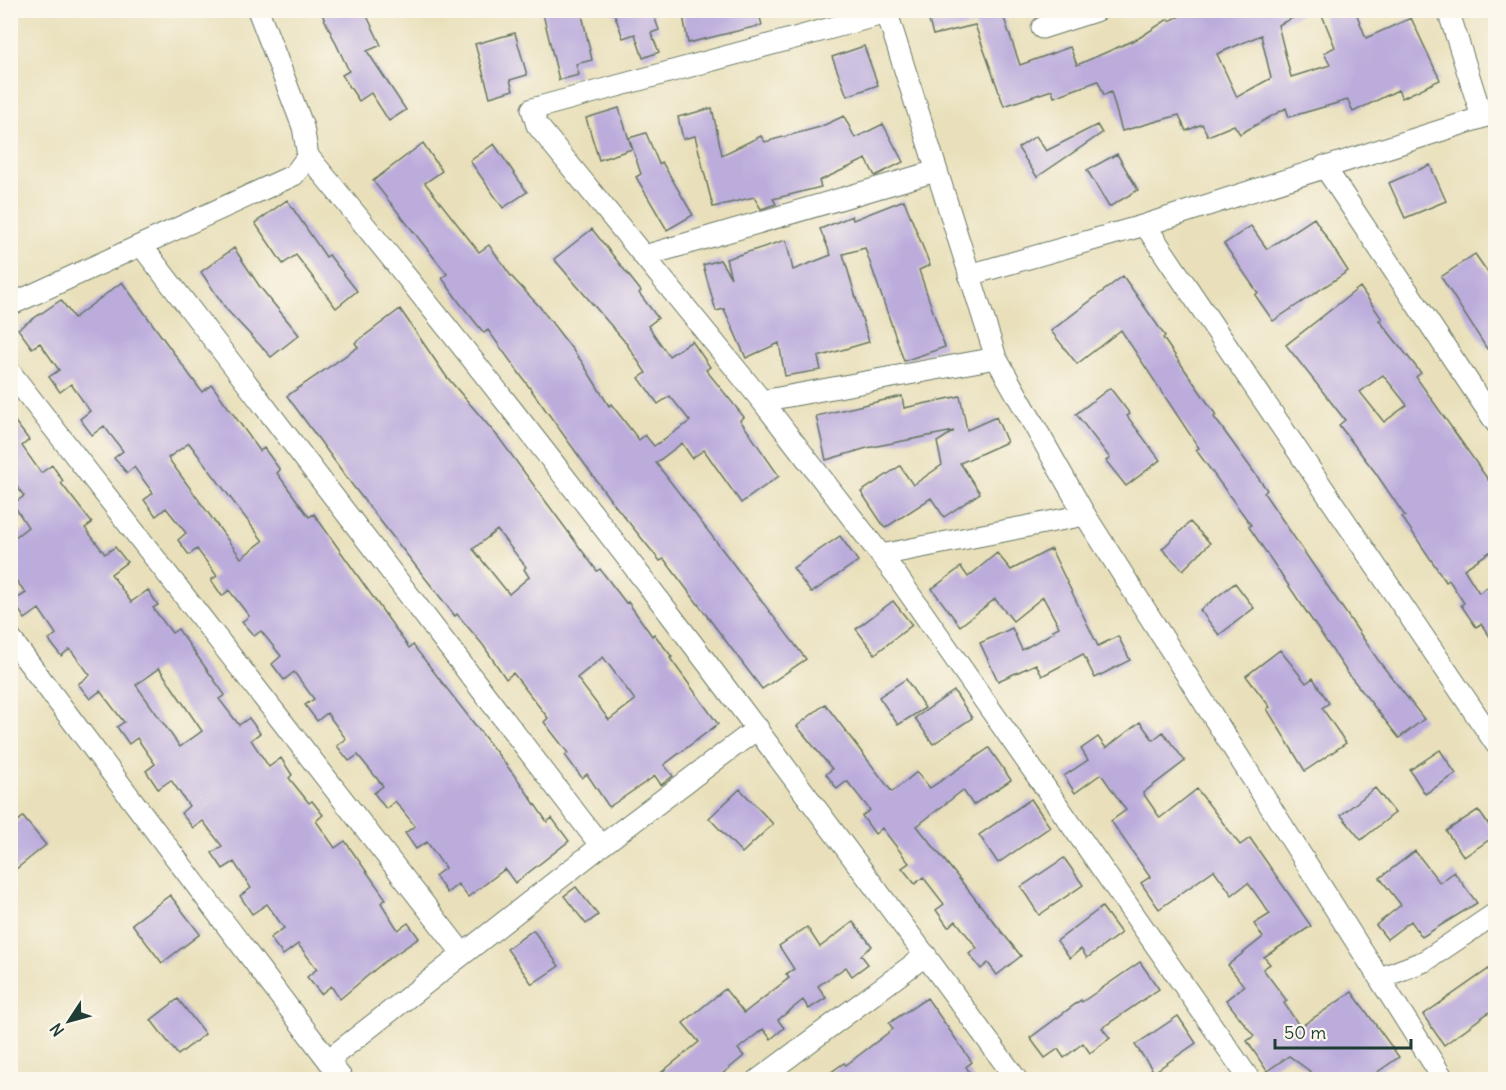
<svg xmlns="http://www.w3.org/2000/svg" width="1506" height="1090" viewBox="0 0 1506 1090" font-family="Delius,sans-serif">
<style>
.building{fill:#bbacdc;fill-rule:evenodd}
.lines{fill:none;stroke-linecap:round;stroke-linejoin:round}
.street-casing{stroke:#667663;stroke-width:23}
.street{stroke:#fff;stroke-width:21}
</style>
<rect width="100%" height="100%" fill="#fbf7ec"/>
<filter id="ink" filterUnits="userSpaceOnUse"><feTurbulence type="fractalNoise" baseFrequency=".0167" numOctaves="2"/><feDisplacementMap in="SourceGraphic" scale="12" xChannelSelector="R" yChannelSelector="G"/><feConvolveMatrix kernelMatrix="1 2 1 2 8 2 1 2 1" color-interpolation-filters="sRGB"/></filter>
<filter id="wash" filterUnits="userSpaceOnUse"><feTurbulence type="fractalNoise" baseFrequency=".008" numOctaves="4" result="noise"/><feDisplacementMap in="SourceGraphic" scale="24" xChannelSelector="R" yChannelSelector="G"/><feGaussianBlur stdDeviation="1.35" result="paint"/><feColorMatrix in="noise" values="0 0 0 0 0 0 0 0 0 0 0 0 0 0 0 0 0 1.4 0 .05"/><feComposite in="paint" operator="in"/></filter>
<g filter="url(#wash)">
<rect width="100%" height="100%" fill="#e9e0bb"/>
<g id="blocks">
<path class="building" d="M320,10H364L381,45L367,51L406,110L389,121L371,93L359,101L342,75L349,71Z
M542,10H581L592,60L576,64L579,75L559,80Z
M613,10H652L659,30L651,33L659,52L643,58L635,34L623,38Z
M682,10H758L762,25L688,43Z
M926,10H1011V16L1004,18L1020,65L1070,47L1077,65L1139,38L1168,19L1169,21L1193,10H1309L1278,25L1291,77L1330,65L1324,53L1335,47L1320,10H1355L1366,38L1411,18L1440,80L1402,98L1398,90L1353,112L1348,100L1289,117L1286,108L1240,134L1234,125L1208,136L1202,124L1186,131L1179,115L1122,131L1111,92L1104,95L1098,81L1054,97L1052,90L1004,106L975,25L933,35ZM1261,35L1271,78L1237,97L1217,54Z
M515,33L527,75L510,80L513,90L490,97L475,44Z
M864,46L878,85L847,96L832,57Z
M619,108L632,149L599,160L586,118Z
M712,108L722,155L761,136L765,142L820,127L844,116L855,138L883,124L903,162L875,176L866,159L819,181L821,187L773,199L776,204L761,209L754,197L713,207L695,136L683,139L678,117Z
M1097,125L1102,133L1037,177L1018,148L1036,136L1046,151Z
M646,133L659,164L662,162L693,215L667,230L636,177L641,174L629,138Z
M423,143L442,171L425,183L479,252L489,245L511,276L539,306L582,362L609,406L611,404L639,440L645,435L654,446L690,421L670,396L658,404L639,378L646,373L626,343L554,259L592,229L641,291L639,293L658,318L648,326L669,356L692,341L710,367L706,370L744,417L740,420L779,476L741,503L704,450L692,458L682,443L656,463L806,659L762,689L664,559L660,561L609,498L488,330L484,333L459,302L442,278L447,274L373,181Z
M494,144L527,192L503,208L470,161Z
M1117,154L1138,190L1109,207L1087,170Z
M1430,165L1446,201L1405,218L1389,183Z
M287,200L326,257L329,255L357,291L336,308L296,255L283,264L255,223Z
M904,200L930,265L919,270L945,347L904,361L865,248L843,254L869,342L818,357L821,370L785,376L779,343L746,358L724,309L716,311L703,265L720,260L731,278L726,259L786,240L793,270L831,255L820,229L852,216L853,220Z
M1314,218L1348,271L1273,321L1255,295L1258,293L1224,244L1251,226L1267,249Z
M234,248L260,287L299,335L271,357L227,310L201,272Z
M1475,254L1496,284V343L1487,349L1441,277Z
M1123,276L1165,336L1163,338L1216,415L1214,417L1267,490L1264,493L1378,660L1424,719L1399,738L1347,672L1249,527L1251,525L1196,450L1199,448L1121,330L1077,364L1051,331Z
M122,282L202,392L212,385L260,451L264,448L280,470L277,473L309,517L314,514L409,648L413,645L521,784L547,822L552,818L569,841L515,883L505,869L468,897L458,884L447,893L435,876L445,868L427,842L416,849L405,833L415,826L395,801L386,809L374,793L383,786L358,755L349,761L337,746L346,739L327,713L317,721L305,705L314,699L294,672L284,680L272,664L281,656L261,631L254,636L242,622L249,616L229,590L222,596L211,580L217,576L197,549L189,555L178,540L186,533L166,508L156,516L144,500L153,493L134,467L127,473L114,458L123,451L104,426L92,435L80,419L90,411L71,384L60,392L49,377L59,370L40,343L32,348L18,329L61,300L74,318ZM189,443L263,541L241,558L168,458Z
M1360,287L1382,319L1379,320L1421,373L1416,377L1496,491V548L1464,569L1479,593L1496,581V645L1481,624L1476,627L1461,605L1464,603L1449,580L1446,582L1402,517L1405,516L1375,472L1339,425L1345,420L1286,345ZM1383,375L1407,405L1384,422L1360,392Z
M400,309L446,376L499,438L597,571L600,569L626,603L628,602L652,636L654,634L672,657L670,658L718,724L664,765L673,776L661,785L655,776L609,807L587,774L582,778L565,755L568,753L544,722L548,718L513,673L506,679L483,645L457,614L455,616L353,486L287,396L358,347L355,343ZM497,530L526,567L524,569L529,577L509,594L473,549ZM603,657L635,700L609,720L577,678Z
M1110,388L1130,414L1127,416L1160,460L1126,486L1106,461L1110,458L1076,414Z
M902,396L904,408L960,396L967,430L996,417L1007,442L960,463L980,493L944,517L931,498L885,528L861,492L900,466L913,485L942,465L937,442L954,431L867,448L826,460L816,416Z
M10,415L29,440L22,446L41,473L52,465L63,481L61,483L92,523L85,528L105,554L115,547L127,562L111,574L131,602L148,590L158,605L153,608L172,633L178,629L225,695L219,699L239,725L249,718L260,733L251,740L269,767L281,758L292,775L289,778L309,803L312,801L323,815L316,821L335,848L345,841L386,899L381,903L398,930L408,923L419,938L384,962L340,999L331,986L321,994L307,977L317,969L298,944L283,955L270,938L284,928L267,904L252,914L240,896L251,888L234,862L223,869L212,853L222,846L203,821L193,828L181,813L189,806L171,780L158,789L146,771L155,764L137,738L129,744L117,727L124,722L100,691L90,699L78,684L90,675L70,649L61,656L49,640L56,634L39,609L25,619L13,601L26,593L10,573V541L28,527L13,504L24,496L10,477ZM159,668L202,731L180,747L136,685Z
M1190,522L1210,543L1183,570L1162,549Z
M840,536L858,561L811,593L793,568Z
M1051,549L1098,646L1118,636L1130,660L1095,678L1083,654L1042,676L1036,664L998,681L980,643L1012,628L1022,650L1054,632L1053,630L1059,627L1043,597L1013,621L995,599L960,626L932,589L961,567L968,577L997,553L1011,570Z
M1235,583L1254,608L1219,635L1200,610Z
M893,601L912,625L875,654L856,629Z
M1280,650L1306,683L1313,678L1329,703L1322,708L1346,743L1305,771L1267,709L1270,707L1246,676Z
M906,679L925,708L898,725L879,697Z
M954,691L972,718L933,744L915,718Z
M825,704L892,792L917,772L930,788L989,748L1011,780L973,805L963,790L917,826L1021,956L997,975L988,963L981,969L969,954L977,948L956,921L948,927L936,910L944,904L923,877L915,884L902,868L909,863L882,828L875,834L862,816L870,810L847,781L837,789L826,774L832,769L797,726Z
M1140,722L1153,740L1163,732L1185,761L1143,793L1160,818L1197,789L1240,845L1250,838L1311,926L1264,957L1270,964L1263,969L1287,1001L1284,1003L1300,1027L1352,992L1399,1057L1366,1080H1322L1289,1056L1267,1071L1247,1041L1254,1036L1226,1000L1244,986L1228,965L1263,937L1254,924L1270,914L1248,883L1232,895L1214,870L1159,909L1141,883L1150,877L1111,821L1126,810L1101,774L1075,793L1064,776L1088,760L1081,749L1098,737L1106,748Z
M1440,750L1456,774L1425,794L1410,770Z
M1375,788L1395,813L1361,840L1341,815Z
M740,789L773,824L742,853L709,818Z
M1031,799L1050,827L998,863L979,835Z
M1478,810L1496,835L1464,857L1446,831Z
M23,817L46,845L10,874V827Z
M1415,851L1440,883L1454,872L1477,903L1422,937L1411,921L1387,939L1376,925L1401,905L1380,878Z
M1064,858L1083,885L1039,915L1021,887Z
M576,887L598,915L586,924L564,896Z
M170,895L200,934L162,963L132,924Z
M1102,907L1121,933L1087,958L1081,949L1070,958L1057,941Z
M853,922L872,946L861,955L868,964L852,976L846,967L818,986L826,998L809,1009L803,1000L778,1020L784,1028L771,1039L763,1029L738,1049L744,1056L715,1080H652L699,1042L683,1023L725,989L744,1013L789,978L786,974L794,969L779,946L807,927L820,947Z
M533,930L559,966L532,984L507,949Z
M1140,962L1159,989L1102,1028L1110,1038L1090,1053L1083,1043L1064,1058L1058,1049L1045,1058L1030,1038L1081,1000L1082,1002Z
M1496,964V1007L1444,1045L1423,1015Z
M927,998L972,1062L966,1067L975,1080H820L844,1063L846,1065L893,1029L889,1023Z
M178,999L205,1034L178,1055L151,1020Z
M1178,1016L1196,1043L1154,1072L1135,1045Z"/>
</g>
</g>
<g filter="url(#ink)">
<use href="#blocks" fill-opacity="0" stroke="#667663" stroke-width="1.5"/>
<g class="lines">
<g class="street-casing">
<path id="street" d="M886,10L996,358L1085,515L1444,1080
M1448,10L1482,117
M887,13L532,109L537,125L762,401L897,576L1250,1080
M1042,28L1098,10
M308,156C555,455 787,767 1017,1080
M1324,166L1496,423
M1145,225L1496,744
M141,245L601,846
M644,256L936,171
M969,275L1145,225L1496,113
M10,305L294,175L308,156L303,127L258,10
M10,372L463,954
M762,401L996,358
M881,555L1085,515
M10,638L343,1080
M1380,978L1425,961L1496,913
M328,1060L601,846L758,728
M758,1080L926,955"/>
</g>
<use href="#street" class="street"/>
</g>
</g>
<rect width="1506" height="1090" fill="none" stroke="#fbf7ec" stroke-width="36"/>
<g transform="translate(69 1021) rotate(234)" stroke="#fbf7ec" stroke-width="4.5" paint-order="stroke">
<path d="M0-4.5L10 22L0 15L-10 22Z" fill="#1f3d34"/>
<text y="-9" font-size="16" font-weight="bold" text-anchor="middle" fill="#1f3d34">N</text>
</g>
<path d="M1275 1039v9h136v-9" fill="none" stroke="#1f3d34" stroke-width="3"/>
<text x="1284" y="1039" font-size="18" fill="#1f3d34" stroke="#fbf7ec" stroke-width="4.5" paint-order="stroke">50 m</text>
</svg>
